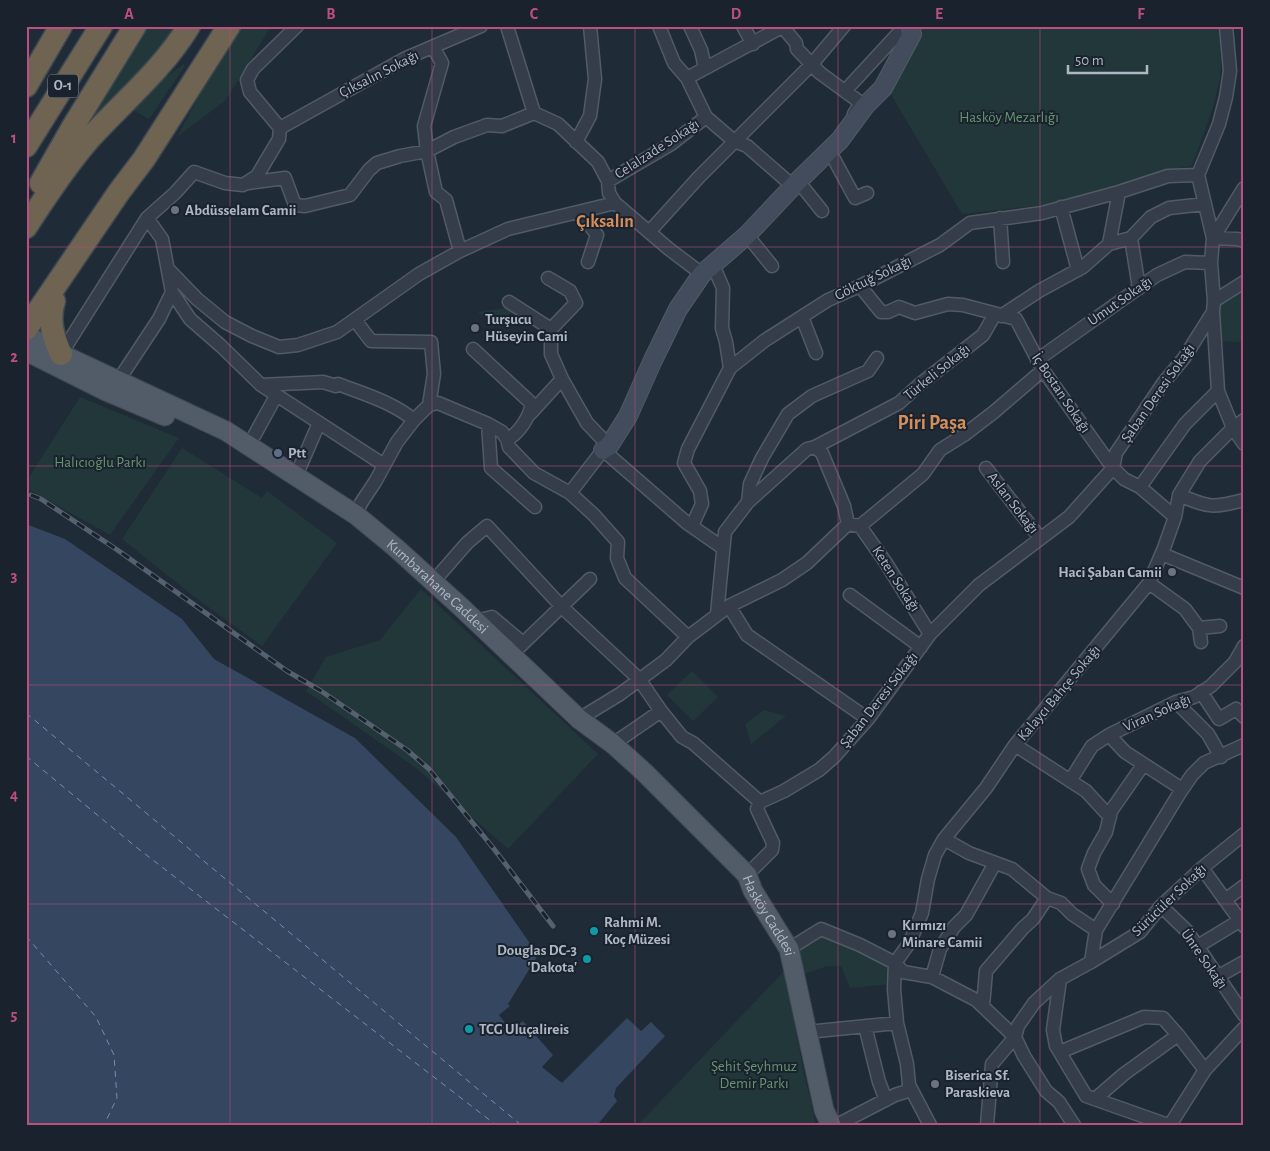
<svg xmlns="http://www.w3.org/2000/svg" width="1270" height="1151" viewBox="0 0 1270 1151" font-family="'Alegreya Sans',sans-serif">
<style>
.green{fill:#223739}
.water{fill:#344660}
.pier{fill:#202b38}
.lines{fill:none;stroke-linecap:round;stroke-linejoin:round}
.ferry{stroke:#768eae;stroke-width:1;stroke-dasharray:6 5;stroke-linecap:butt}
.street-casing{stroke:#515b66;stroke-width:15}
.secondary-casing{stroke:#515b66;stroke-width:20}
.primary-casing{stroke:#3d4652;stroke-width:21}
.highway-casing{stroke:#3e4853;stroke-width:25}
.street{stroke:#343d49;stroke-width:12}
.secondary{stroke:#424c5c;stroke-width:18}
.primary{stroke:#525c69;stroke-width:19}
.highway{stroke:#6f6351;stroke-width:22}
.rail-casing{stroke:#566170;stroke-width:5}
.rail{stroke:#1a222d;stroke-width:3;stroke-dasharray:9;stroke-linecap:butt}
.grid{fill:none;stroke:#bb5080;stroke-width:1;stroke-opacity:0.55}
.worship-dot{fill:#6b7280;stroke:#1a222d;stroke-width:2}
.service-dot{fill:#5c6f8a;stroke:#1a222d;stroke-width:2}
.culture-dot{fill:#0f9aa8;stroke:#1a222d;stroke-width:2}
.labels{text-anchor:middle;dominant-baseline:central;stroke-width:4;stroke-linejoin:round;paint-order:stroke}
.shield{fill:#1a222d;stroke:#828b97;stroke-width:1}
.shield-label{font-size:14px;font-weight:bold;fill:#aeb8c5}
.street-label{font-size:15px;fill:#aeb8c5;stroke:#1a222d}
.park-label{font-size:15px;fill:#669670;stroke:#1a222d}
.poi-label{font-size:15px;font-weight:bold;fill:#aeb8c5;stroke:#1a222d;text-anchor:start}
.quarter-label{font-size:18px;font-weight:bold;fill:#d38e5b;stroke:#1a222d}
.district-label{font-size:20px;font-weight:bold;fill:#d38e5b;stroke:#1a222d}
.neatline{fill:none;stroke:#bb5080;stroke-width:2}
.grid-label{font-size:16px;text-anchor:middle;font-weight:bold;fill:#bb5080}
</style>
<rect width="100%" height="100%" fill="#202b38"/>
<path class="green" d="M145,26H181L102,117L93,114Z
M237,26H271L226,100L177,137Z
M917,26H1220L1221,74L1213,108L1192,166L1168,170L1053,204L962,214L887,88Z
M184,64L185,66L149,119L128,107L147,90Z
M1244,284V342L1217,341L1216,304Z
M507,308L513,311L494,327L478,312Z
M80,397L179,438L110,535L26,488V482Z
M182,448L262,498L267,491L337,543L262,646L192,595L122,539Z
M421,589L598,754L508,849L416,768L306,691L326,657L380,640Z
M692,671L718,697L693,721L667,695Z
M764,710L786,716L751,744L745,724Z
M820,934L891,964V984L850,988L841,966H827L805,974L798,950Z
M785,970L804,1074L816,1125H638Z"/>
<path class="water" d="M26,524L65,539L182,619L214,659L355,738L456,837L538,955L508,1004L553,1055L542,1067L562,1083L627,1018L641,1031L651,1022L665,1036L616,1088L614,1096L617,1101L599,1123L601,1125H26Z"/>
<path class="pier" d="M510,1006L523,1021L511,1030L499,1015Z"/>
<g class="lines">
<path class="ferry" d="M26,713L521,1125
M26,756L136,847L496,1125
M26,936L96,1017L114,1055L117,1098L104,1125"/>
<g class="street-casing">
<path id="street" d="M507,26L534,113
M659,26L674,63L687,78L706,117L734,141L747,146L794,187
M690,26L701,50L705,68
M743,26L753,44
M782,26L796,43L797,49L820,73L861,103L854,114
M433,47L442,63L424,126L427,151L436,192L446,200L460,251
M687,78L782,27
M845,91L905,26
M534,113L558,124L598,162L608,181L609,193L615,203L669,249L702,274
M280,128L279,139L257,176L243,185L225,183L194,172L175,193L147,218L162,239L172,292L190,319L221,346L261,385L384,465
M280,128L404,59L481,26
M280,128L250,92L247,80L253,69L297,26
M576,142L590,116L595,79L590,26
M829,150L855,198L867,193
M608,181L671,144L706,117
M798,181L822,211
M248,183L285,178L295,205L305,206L350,195L369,170L377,163L400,156L427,151L454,137L487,125L502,126L534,113
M1061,207L1078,270
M580,212L597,235L588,262
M1000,218L1003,262
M650,231L699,177L812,64L844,26
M747,235L772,266
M1131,238L1139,288
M1213,238L1244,188
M1213,238L1238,239L1244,241
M1109,244L1131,238L1151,217L1169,208L1205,204
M713,265L723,288L722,328L726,342L730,368
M168,269L197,299L225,322L252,336L279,347L298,345L337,332L419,274L460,251L508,229L615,203
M548,278L570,291L576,303L551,329V354L562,379L587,423L609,446
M860,286L881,312H888L899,307L915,313L948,304L963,305L1016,319L1043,370L1113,468L1124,479L1140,487L1175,517
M1214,301L1244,282
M509,302L551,329
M1213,312L1218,391L1233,428L1244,444
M1001,316L1039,291L1083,267L1109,244L1119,192
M802,317L816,353
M355,320L371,341L431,342L434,374L429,405
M473,349L531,403C532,414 518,435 507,439
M61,354L147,218
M1037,360L1157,275L1185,262L1211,263
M118,381L159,319L172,292
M261,385L323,382L336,386L338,384C364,394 392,402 414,420
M530,414L562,379
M488,424L491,468L535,507
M248,447L276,396
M815,447L899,403L919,385L983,335L995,314
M986,468L1040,538
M296,476L319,423
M1140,487L1185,424L1218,391
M570,493L603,450L687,523L723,548
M1179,495C1210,508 1212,508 1244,500
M356,515L361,503L375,482L397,442L414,420L429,405L438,403L488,424L502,432L507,439L509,447L534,473L570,493L594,515L618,542L617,558L625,578L688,637
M848,524L860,526L923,474L940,450L964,435L994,412L1043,370
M692,526L702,504L700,491L684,463L688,449L730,368L764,341L828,300L860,286L940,245L970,223L1042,213L1119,192L1168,176L1198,175
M860,526L886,563L930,634
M1162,554L1244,588
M433,582L467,543L487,526L562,607L639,679L661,711L682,737L693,743L760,802
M1149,583L1185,609L1199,628L1201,642
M850,595L921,647
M729,606L747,635L868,719
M717,614L725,532L748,502
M476,621L492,617L523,643
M1199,628L1220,626
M511,655L590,579
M1201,692L1219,719L1236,709L1244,717
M1176,702L1208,734L1221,757
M579,719L620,694L666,660L688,637L729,606L782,580L807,563L848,524L844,506L822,453L815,447L807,449L748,502L750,484L762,458L788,414L812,396L868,371L877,358
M1109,735L1125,752L1182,789
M613,744L661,711
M1015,745L1086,791L1110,817
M1070,781L1092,746L1109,735L1176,702L1194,697L1211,686L1235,662L1244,646
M944,839L969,853L1012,869L1047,898L1061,903L1072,914L1096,930
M1202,868L1244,926
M747,875L772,850L773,843L757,809L760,802L784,791L819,770L834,757L868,719L930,634L979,585L1069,517L1113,468L1116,453L1164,382L1184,358L1213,312L1214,301L1211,263L1213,238L1198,175L1219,124L1226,97L1230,71L1226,26
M1225,900L1244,886
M1113,904L1094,885L1088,869L1094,853L1106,832L1111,811L1143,765
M1161,906L1187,931L1244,1015
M1198,946L1244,918
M789,949L821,929L860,945L895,963L894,989L897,1023L907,1064L909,1085L930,1125
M1091,962L1140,932L1161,906L1202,868L1244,834
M932,977L940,949L954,927L966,915L995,863
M1217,977L1244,962
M1060,979L1053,1030L1056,1046L1086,1096L1168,1125
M983,1006L986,971L1023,928L1033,919L1047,898
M865,1026L879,1082L886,1100
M807,1032L897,1023
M1060,1052L1144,1017L1163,1018L1178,1035L1205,1070
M1095,1099L1124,1074L1178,1035
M837,1125L895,1095L911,1090
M987,1125L992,1064L1015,1037L1018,1026L1034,1003L1060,979L1091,962L1096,930L1179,794L1192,775L1204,763L1244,745
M1074,1125L1059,1102L1046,1091L1024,1056L1015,1037L976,1000L932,977L903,972L895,963L910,942L922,913L928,879L935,855L944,839L986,788L1015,745L1149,583L1164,548L1175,517L1179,495L1200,461L1233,428L1244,420
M1170,1125L1205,1070L1244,1028"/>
</g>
<g class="secondary-casing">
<path id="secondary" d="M603,450L609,446L628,416L653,360L678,309L702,274L747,235L798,181L840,140L865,106L883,88L912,34L910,30L912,26"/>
</g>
<g class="primary-casing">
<g id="primary">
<path id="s1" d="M26,335L61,354L226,431L356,515L396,548L461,607L579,719L613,744L644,772L747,875L753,891L789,949L824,1110L831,1125"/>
<path d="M26,351L106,391L165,416"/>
</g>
</g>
<g class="highway-casing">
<path id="highway" d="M26,86L61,26
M26,146L101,26
M41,183L74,125L135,26
M26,227C46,196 67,164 91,137C124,101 163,69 189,26
M54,301C48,320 53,337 61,354
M26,329L119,192L144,159L229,26"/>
</g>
<use href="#street" class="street"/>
<use href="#secondary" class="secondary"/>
<use href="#primary" class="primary"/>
<use href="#highway" class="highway"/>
<g class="rail-casing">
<path id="rail" d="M31,495L41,499L116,549L287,671L321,691L407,750L429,769L494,849L553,926"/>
</g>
<use href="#rail" class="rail"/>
</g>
<path class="grid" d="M230,26V1125M432,26V1125M635,26V1125M838,26V1125M1040,26V1125M26,247H1244M26,466H1244M26,685H1244M26,904H1244"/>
<g class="worship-dot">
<circle cx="175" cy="210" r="5"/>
<circle cx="475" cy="328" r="5"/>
<circle cx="1172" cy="572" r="5"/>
<circle cx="892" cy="934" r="5"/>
<circle cx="935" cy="1084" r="5"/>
</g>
<circle class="service-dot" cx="278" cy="453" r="5"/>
<g class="culture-dot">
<circle cx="594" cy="931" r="5"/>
<circle cx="587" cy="959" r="5"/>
<circle cx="469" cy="1029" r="5"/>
</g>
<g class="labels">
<rect class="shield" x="48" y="74.5" width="30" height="23" rx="4"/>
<g class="shield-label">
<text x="63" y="86">O-1</text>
</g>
<g class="street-label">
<text transform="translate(379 74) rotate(-27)">Çıksalın Sokağı</text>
<text transform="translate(657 149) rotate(-33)">Celalzade Sokağı</text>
<text transform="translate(873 278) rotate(-26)">Göktuğ Sokağı</text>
<text transform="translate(1120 301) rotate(-35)">Umut Sokağı</text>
<text transform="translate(937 372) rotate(-39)">Türkeli Sokağı</text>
<text transform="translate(1061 393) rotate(56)">İç Bostan Sokağı</text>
<text transform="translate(1158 393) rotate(-55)">Şaban Deresi Sokağı</text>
<text transform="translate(1013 503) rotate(52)">Aslan Sokağı</text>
<text transform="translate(896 579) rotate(57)">Keten Sokağı</text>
<text stroke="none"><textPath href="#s1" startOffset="485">Kumbarahane Caddesi</textPath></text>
<text transform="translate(1059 693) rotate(-50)">Kalaycı Bahçe Sokağı</text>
<text transform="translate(879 700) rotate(-52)">Şaban Deresi Sokağı</text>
<text transform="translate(1157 713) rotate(-24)">Viran Sokağı</text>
<text transform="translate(1169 900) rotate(-44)">Sürücüler Sokağı</text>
<text stroke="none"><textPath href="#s1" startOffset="955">Hasköy Caddesi</textPath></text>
<text transform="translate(1204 959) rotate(55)">Ünre Sokağı</text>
</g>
<g class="park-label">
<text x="1009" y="117">Hasköy Mezarlığı</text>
<text x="100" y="462">Halıcıoğlu Parkı</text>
<text x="754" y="1066">Şehit Şeyhmuz<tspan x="754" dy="17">Demir Parkı</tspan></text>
</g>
<g class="poi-label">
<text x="185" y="210">Abdüsselam Camii</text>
<text x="485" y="319">Turşucu<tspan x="485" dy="17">Hüseyin Cami</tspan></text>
<text x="288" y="453">Ptt</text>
<text x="1162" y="572" text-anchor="end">Haci Şaban Camii</text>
<text x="604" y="922">Rahmi M.<tspan x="604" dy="17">Koç Müzesi</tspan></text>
<text x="902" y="925">Kırmızı<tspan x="902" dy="17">Minare Camii</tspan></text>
<text x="577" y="950" text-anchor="end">Douglas DC-3<tspan x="577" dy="17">'Dakota'</tspan></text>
<text x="479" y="1029">TCG Uluçalireis</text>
<text x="945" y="1075">Biserica Sf.<tspan x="945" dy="17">Paraskieva</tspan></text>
</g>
<g class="quarter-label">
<text x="605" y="222">Çıksalın</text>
</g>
<g class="district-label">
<text x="932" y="423">Piri Paşa</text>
</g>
</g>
<rect width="1270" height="1151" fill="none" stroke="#1a222d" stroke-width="55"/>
<path d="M1068 65v8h79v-8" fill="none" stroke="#aeb8c5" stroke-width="2.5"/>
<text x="1075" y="65" font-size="15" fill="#aeb8c5" stroke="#1a222d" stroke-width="4" paint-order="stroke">50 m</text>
<rect x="28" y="28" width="1214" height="1096" class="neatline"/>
<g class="grid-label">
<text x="129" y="19">A</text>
<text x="331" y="19">B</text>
<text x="534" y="19">C</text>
<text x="736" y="19">D</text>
<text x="939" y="19">E</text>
<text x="1141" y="19">F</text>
<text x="14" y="143">1</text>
<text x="14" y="362">2</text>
<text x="14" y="581">3</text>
<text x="14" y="800">4</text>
<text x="14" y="1020">5</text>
</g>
</svg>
